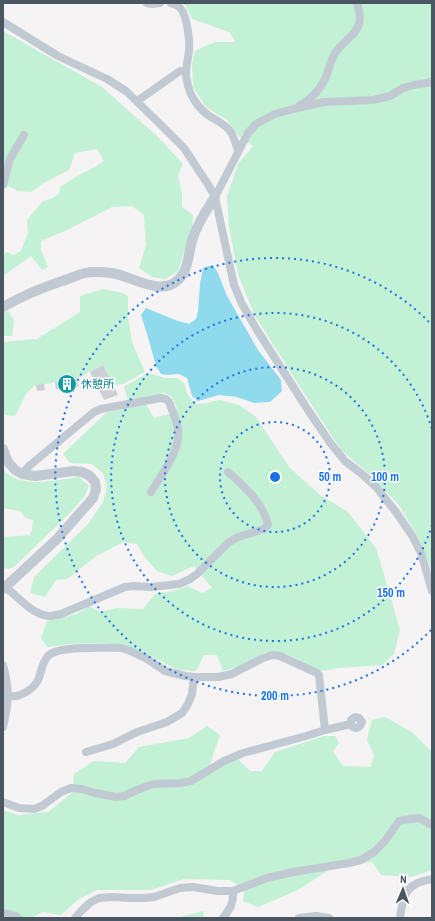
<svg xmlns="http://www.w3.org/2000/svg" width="435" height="921" viewBox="0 0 435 921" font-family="'Archivo Narrow','Noto Sans JP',sans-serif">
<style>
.green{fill:#c3f1d5}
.water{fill:#90daee}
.building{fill:#cdcfd5}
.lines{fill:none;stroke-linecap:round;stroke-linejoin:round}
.minor{stroke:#c1cad2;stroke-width:8}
.tertiary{stroke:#c1cad2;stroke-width:10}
.ring{fill:none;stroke:#1a73e8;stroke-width:2;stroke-dasharray:2 4}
.labels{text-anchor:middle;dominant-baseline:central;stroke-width:3;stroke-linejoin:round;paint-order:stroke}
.culture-label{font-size:11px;fill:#0d838f;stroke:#fff;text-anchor:start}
.centre{fill:#1a73e8;stroke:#fff;stroke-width:2}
.ring-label{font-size:12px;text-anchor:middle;font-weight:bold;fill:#1a73e8;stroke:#fff;stroke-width:3;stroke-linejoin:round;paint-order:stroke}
</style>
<rect width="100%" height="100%" fill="#f5f3f3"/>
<path class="green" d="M181,3H432V573L420,540L399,505L368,473L341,450L302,390L254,314L238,274L229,227L227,196L238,164L253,146L239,136L227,120L206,107L193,87L192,65L195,51L215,42H236L229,32L192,19L186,6Z
M3,31L52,59L102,87L158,137L183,164L178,175L182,194V207L193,215L192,227L178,271L166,279L152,277L139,268L146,245L144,215L132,206L112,207L67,230L41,241V250L48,267L42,270L31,256L3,276V257L6,252L14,255L21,251L28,233L27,220L43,201L51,199L59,194L60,187L79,175L95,167L104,161L97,149L75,153L69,170L44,183L31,192L18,191L10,187L3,186Z
M103,289L123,293L128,297V317L132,342L145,372L123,384L113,385L103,365L78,378L34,386L26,394L15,416L5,415L3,405V342L37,339L80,312V296Z
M3,310L9,312L14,320L12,336H3Z
M146,374H152L165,378H177L184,383L187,393L195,404L207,403L219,400L239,405L256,417L289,467L320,495L348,512L376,548L400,630L394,654L382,665L339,668L322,671L287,654L265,652L242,666L223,671L217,655H204L196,671L177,670L155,658L127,646L101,643L70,644L47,647L41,638L47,621L77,614L89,606L100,612L117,608L143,609L155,594L173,591L188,586L202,593L212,588L194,566L172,576L157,571L143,555L137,544L123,542L95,557L67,579L56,580L45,597L30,593L34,577L88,524L103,502L107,487L103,473L92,464L70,463L63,454L106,413L146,404L154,418L173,413L177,408L171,396L164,393L128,400L124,387Z
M3,466C4,468 5,472 8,474C26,488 57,480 79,477L89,486L85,496L70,513L15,566L9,569L3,568V537L30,535L32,530L33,520L25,518L20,511L3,508Z
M385,717L412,732L432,752V874L430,871L410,877L381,875L372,862L360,863L329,870L298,890L258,907L243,901L245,888L229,880L184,879L151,890H97L79,899L61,915L42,912L32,918H3V810L18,815L48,812L73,792L74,774L94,761L125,763L139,747L189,738L207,726L220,735L207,773L237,758L250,771H262L275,752L324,736H335L339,743L333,751L343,766L371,767L374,755L367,740L372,720Z
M203,911L204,918H180V917Z"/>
<path class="water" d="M213,265L218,273L227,296L258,350L281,380L282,391L270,402L254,403L237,397L219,395L198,401L192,396L187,378L179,374L167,375L161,374L156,366L147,334L141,315L146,308L175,320L189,324L196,319L198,311L200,284L203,268Z"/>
<path class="building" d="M103,365L118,395L104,400L90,372Z
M76,378L79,386L56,389L55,382Z
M44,384L45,390L37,391L36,385Z"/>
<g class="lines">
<path class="minor" d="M147,3L152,4L160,3
M171,3C174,4 179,6 181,9C187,16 190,42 189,51C188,61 184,71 187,81C189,94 197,107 208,115C215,120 224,123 230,131C234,136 236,145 238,151
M3,22L58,56L107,79L126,91L159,123L184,148L209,186L215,197L234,285L242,304L257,330L306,407L331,444L345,461L362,474L376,487L396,512L413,537L421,553L432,591
M137,102L140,99L180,71H186
M300,105C310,100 320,90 325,79C329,71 330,62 334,55C340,43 356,36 359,24C361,17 359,10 357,3
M3,185L10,159L24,135
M215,197L248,133L256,124L275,114L293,109L324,102L373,100L390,96L403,88L414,85L432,82
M22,474L29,466L94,412L101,409L160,398L166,399L169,402C172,410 177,421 178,429C181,450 162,474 151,492
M3,586C18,595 29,613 48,616C52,616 57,615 61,614L125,587L134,586L151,587L179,584L190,579L197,574L228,543L238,537L264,529L268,525C264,504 243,485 228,472
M3,665C10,690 9,702 3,727
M9,696C16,697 19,696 26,692C45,681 37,669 48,656C58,645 106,648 121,648L128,650L147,659L165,671L185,676L194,677H218L232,674L263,658L273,655L280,656L317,673L319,675L325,730
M86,752L113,744L137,732L167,722L182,713L188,704L192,694L194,677
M3,802L19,808L34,809L42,806L61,792L71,788L82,789L95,793L116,797L124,796L137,790L153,784L180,783L191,781L224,761L243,753L306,736L325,730L351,724L353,727L357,728L360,726L362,722L359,718L355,717L351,720V724
M3,913L16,916L18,918
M75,918L81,911L91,902L99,898L113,897L130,898H144L154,897L180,888L193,887L218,891H233L267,878L293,872L349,863L361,860L374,852L385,841L399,821L410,819L419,818L432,825
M223,918C230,909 234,903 233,891
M299,918L316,916L329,918
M400,918C402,905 403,890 416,884C421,881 427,880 432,879"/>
<path class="tertiary" d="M3,307C22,296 41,288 62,281C69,279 77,275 85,273C93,271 103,272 112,273C132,276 160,297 178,280C190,269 188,249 194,235C199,221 207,209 215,197
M3,449L8,462L15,470L22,474L35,476L74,471L82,472L90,476L95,482L96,489L93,498L57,539L3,589"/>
</g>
<g class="ring">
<circle cx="275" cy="477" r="55"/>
<circle cx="275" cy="477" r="110"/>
<path d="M432 525A164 164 0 1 1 432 429"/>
<path d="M431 630A219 219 0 1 1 431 324"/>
</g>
<defs>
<g id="building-disc" transform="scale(1)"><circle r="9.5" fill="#0f9aa8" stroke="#fff"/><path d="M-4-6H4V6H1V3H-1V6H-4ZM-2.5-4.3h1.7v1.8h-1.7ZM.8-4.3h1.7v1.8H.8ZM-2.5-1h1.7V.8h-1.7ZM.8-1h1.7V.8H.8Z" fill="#fff"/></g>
</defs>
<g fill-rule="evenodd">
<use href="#building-disc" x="67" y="384"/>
</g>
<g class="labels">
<g class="culture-label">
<text x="81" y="384">休憩所</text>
</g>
</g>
<circle cx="275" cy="477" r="6" class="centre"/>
<g class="ring-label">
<text x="330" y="481">50 m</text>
<text x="385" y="481">100 m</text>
<text x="391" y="597">150 m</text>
<text x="275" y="700">200 m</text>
</g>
<rect width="435" height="921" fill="none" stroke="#4a5661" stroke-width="8"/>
<g transform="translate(403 889) rotate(2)" stroke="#ffffff" stroke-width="3" paint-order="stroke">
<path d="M0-3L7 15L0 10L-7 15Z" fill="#4a5661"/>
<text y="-6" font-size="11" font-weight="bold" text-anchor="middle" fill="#4a5661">N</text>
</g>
</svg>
